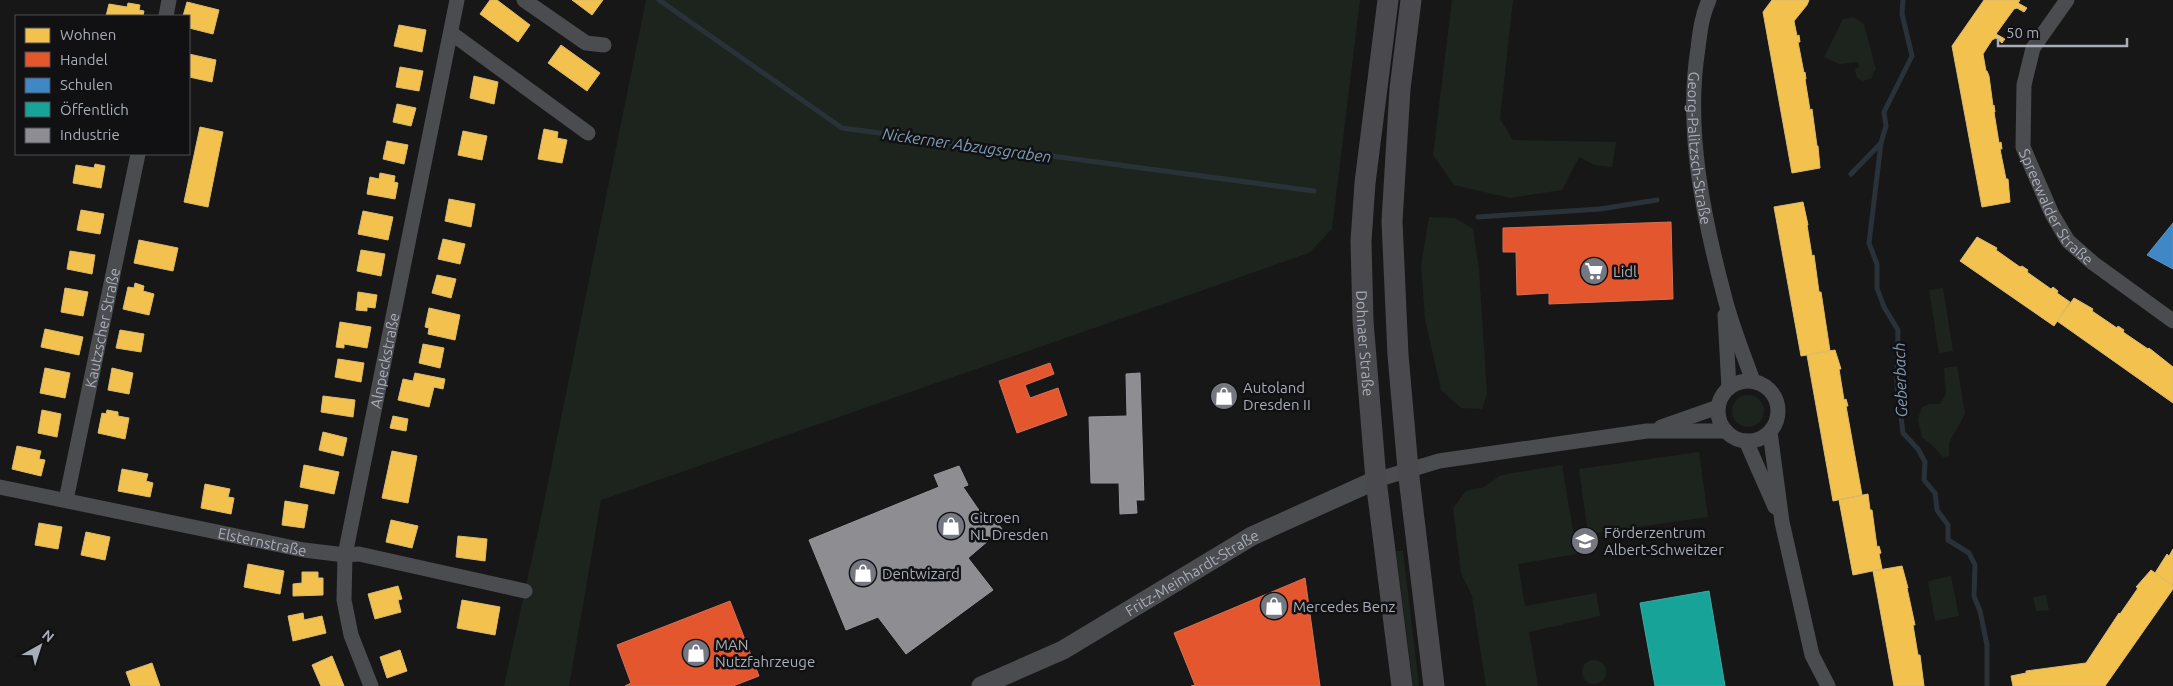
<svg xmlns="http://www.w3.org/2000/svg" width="2173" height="686" viewBox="0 0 2173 686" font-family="Ubuntu,sans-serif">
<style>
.green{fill:#1d241e}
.homes{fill:#f2c14e;stroke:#dcbb6e}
.shops{fill:#e4572e;stroke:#d27157}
.schools{fill:#3f88c5;stroke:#5e93c1}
.public{fill:#17a398;stroke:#42a6a2}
.industry{fill:#8d8d92;stroke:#95979d}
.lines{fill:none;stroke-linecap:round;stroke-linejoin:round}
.stream{stroke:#2a3239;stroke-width:5}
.minor{stroke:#4b4c50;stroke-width:15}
.tertiary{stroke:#4b4c50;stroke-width:19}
.secondary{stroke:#4a4a4e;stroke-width:21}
.labels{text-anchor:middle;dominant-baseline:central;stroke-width:5;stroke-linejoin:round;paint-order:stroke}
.street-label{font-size:15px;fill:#a8adb8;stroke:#111113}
.poi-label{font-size:15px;fill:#a8adb8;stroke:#111113;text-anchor:start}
.water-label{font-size:16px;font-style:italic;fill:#7f9bb3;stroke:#111113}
</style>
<rect width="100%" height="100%" fill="#171717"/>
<path class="green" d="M646,0H1360L1332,229L1309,253L601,500L569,686H504L541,517Z
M1452,0H1513L1500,119L1513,140L1616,142L1612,167L1594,165L1579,157L1562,190L1510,198L1454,185L1433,155Z
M1853,17L1864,24L1876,70L1873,72L1872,78L1863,81L1857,78L1855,69L1859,67L1858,62L1839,64L1824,57L1843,19Z
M1429,217L1455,218L1473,229L1479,269L1487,395L1482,409L1461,408L1441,390L1425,319L1421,266Z
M1943,288L1953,351L1939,353L1929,290Z
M1957,366L1965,414L1949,443V456L1943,457L1930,443L1922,438L1918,419L1922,407L1930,404H1940L1946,394L1944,368Z
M1732 411a16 16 0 1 1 32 0a16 16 0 1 1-32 0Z
M1699,452L1708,517L1588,534L1579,469Z
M1562,465L1577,554L1518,564L1525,606L1596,593L1600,616L1529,632L1538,686H1486L1472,596L1461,573L1453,508L1466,491L1484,487L1501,475Z
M1396,551H1403L1419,686H1413Z
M1951,576L1959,616L1935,621L1928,581Z
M2046,595L2049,610L2036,611L2033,597Z
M1582 672a12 12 0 1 1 24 0a12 12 0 1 1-24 0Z"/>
<path class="homes" d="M490,0H497L530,25L518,42L480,14Z
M572,0H603L592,15Z
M1772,0H1809L1807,5L1794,21L1797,36L1799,35L1800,42H1798L1804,73L1805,72L1806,79H1805L1810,110L1812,109L1817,146H1818L1820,168L1792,173L1763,12Z
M1984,0H2020L2018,3L2027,8L2024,12L2017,8L2014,9L1996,34L2005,39L2002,43L1996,38L1992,40L1983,54L1986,71H1987L1989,76L1993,106L1994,105L1995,112H1994L1999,143L2001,142L2002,149H2000L2006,179H2008L2010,202L1982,207L1952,46Z
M187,2L219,10L213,34L189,28V16H183Z
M128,3L140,5L139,10L144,11L143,16H106L109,4L127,7Z
M399,25L426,30L422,52L394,46Z
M561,45L600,73L587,91L548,63Z
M189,54L216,60L212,82L189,77Z
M400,67L423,71L419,91L396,87Z
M474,76L498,82L494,104L470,98Z
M397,104L416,108L411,126L393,122Z
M200,127L223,132L208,207L184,202Z
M544,129L558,132L557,138L567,140L562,163L538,159Z
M463,131L487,136L482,160L458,155Z
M387,141L408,145L404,164L383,159Z
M95,164L105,166L101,188L73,183L76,165L94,168Z
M380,173L395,176L394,182L398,183L395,199L367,194L370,177L379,179Z
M449,199L475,204L471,227L445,221Z
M1803,202L1808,225H1807L1812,256L1814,255L1819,292H1821L1830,351L1801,356L1774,207Z
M81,210L104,214L100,234L77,230Z
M363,211L393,217L388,240L358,234Z
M1977,237L1997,248L1996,250L2020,267L2022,266L2028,270L2027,272L2051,289L2053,287L2058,291L2057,293L2070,302L2054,326L1960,261Z
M443,239L465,244L460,264L438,259Z
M139,240L178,248L173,271L134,263Z
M361,250L385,254L381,276L357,271Z
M70,251L95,255L92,274L67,269Z
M437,275L456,279L451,298L432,293Z
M135,283L144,286L143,291L154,294L149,315L123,309L128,287L134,288Z
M65,288L88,292L83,316L61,312Z
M358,292L377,295L375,308L367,307V311L356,310Z
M2074,298L2093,309L2092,311L2117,328L2118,326L2124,330L2123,332L2148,349L2149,348L2173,367V403L2057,321Z
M429,308L460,315L455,340L428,334L429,328L425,327Z
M340,322L371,327L367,348L344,344V348L336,347Z
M45,329L83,337L79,355L41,347Z
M120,330L144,334L141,352L116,348Z
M423,344L444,348L440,368L419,363Z
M1835,350L1841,369H1839L1844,400L1846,399L1848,406H1846L1862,495L1833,501L1807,355Z
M338,359L364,363L361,382L335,377Z
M45,368L70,373L65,398L40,393Z
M112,368L133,373L129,394L108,390Z
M415,373L445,379L443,389L434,387L429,407L398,400L403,379L413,381Z
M323,396L355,400L353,417L321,412Z
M42,410L61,414L57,437L38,433Z
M107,410L118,412V416L129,418L125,439L98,433L102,413L106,414Z
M393,416L408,419L406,431L390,428Z
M323,432L347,438L343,456L319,450Z
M17,446L41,451L39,459L45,460L41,476L12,469Z
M392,451L417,456L408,503L382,498Z
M304,465L339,472L334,494L300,487Z
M122,469L148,474L146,481L153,483L150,497L118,491Z
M205,484L230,489L228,497L234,498L231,514L201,508Z
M1868,494L1870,510H1872L1877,547L1879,546L1881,553L1879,554L1882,569L1853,575L1839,500Z
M285,501L308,505L304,528L282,525Z
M391,520L418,526L412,548L386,542Z
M39,523L62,527L58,549L35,545Z
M86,532L110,537L105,560L81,555Z
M458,536L487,539L485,561L456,557Z
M2173,549V586L2155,573L2167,554L2169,556Z
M248,564L284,571L280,594L244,587Z
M1902,566L1908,588H1907L1915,625H1913L1918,655H1920L1924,686H1894L1873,571Z
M2151,570L2173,586V589L2105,686H2013L2011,676L2026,673V671L2086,663L2119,613L2120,614L2138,588L2136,587Z
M302,572H318V578H323V595L293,596V584L302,583Z
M398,586L402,599L398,600L401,612L375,619L368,594Z
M462,600L500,607L495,635L457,628Z
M303,613L304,620L322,616L326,633L293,641L288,616Z
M400,650L407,671L387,678L380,657Z
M332,656L344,686H321L312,665Z
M152,663L160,686H131L126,672Z"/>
<path class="shops" d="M1671,222L1673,299L1549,304V293L1517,295L1516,252H1503V228Z
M1050,363L1054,374L1025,385L1030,398L1058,388L1067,415L1017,433L999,381Z
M1305,578L1320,686H1191L1195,685L1174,633Z
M730,601L759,676L733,686H625L631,683L617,645Z"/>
<path class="schools" d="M2173,223V269L2147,255Z"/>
<path class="public" d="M1709,591L1725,686H1655L1640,603Z"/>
<path class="industry" d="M1140,373L1144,500H1136L1137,513L1120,514L1119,483H1091L1089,417L1127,416L1126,374Z
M959,466L968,485L963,487L987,522L993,517L1002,529L968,558L993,590L906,654L878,617L846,630L809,540L939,487L934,475Z"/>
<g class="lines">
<path class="stream" d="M659,0L842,128L1314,191
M1903,0L1902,14L1912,56L1884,112L1886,126L1881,143L1869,243L1877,264V288L1884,307L1898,330L1897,385L1903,433L1918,449L1925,462L1924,480L1935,493L1937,510L1948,525V540L1969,553L1975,565L1974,596L1980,611L1987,645V686
M1851,174L1881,143
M1478,217L1600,209L1657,200"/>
<g class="minor">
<path d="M524,0L586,43L604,45"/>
<path id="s1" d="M1709,0C1702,15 1700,31 1698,48C1685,129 1703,216 1724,295C1731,324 1743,353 1753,381"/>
<path id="s2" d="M2067,0L2033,48L2024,85L2023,147L2052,214L2068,241L2093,263L2173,321"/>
<path d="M166,16L169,0"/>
<path d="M451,33L588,133"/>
<path d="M1725,315L1729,388"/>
<circle cx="1748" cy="411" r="30"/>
<path d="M1661,427L1718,407"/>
<path d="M1770,432L1782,522L1812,655L1828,686"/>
<path d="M1746,441L1775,507"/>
<path d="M1376,480L1439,461L1647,431H1726"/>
<path id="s3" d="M0,487L304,550L345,555L359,554L525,591"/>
<path id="s4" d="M66,500L138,154"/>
<path id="s5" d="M371,686L351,635L344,600L345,555L457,0"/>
</g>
<path class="tertiary" id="s6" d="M981,686L1063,650L1252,536L1376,480"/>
<g class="secondary">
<path id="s7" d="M1388,0L1365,183L1361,241L1363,321L1376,480L1402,686"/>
<path d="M1411,0L1400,89L1392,221L1398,355L1408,469L1434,686"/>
</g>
</g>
<defs>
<g id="supermarket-disc" transform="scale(1.4375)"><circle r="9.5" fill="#757880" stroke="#111113"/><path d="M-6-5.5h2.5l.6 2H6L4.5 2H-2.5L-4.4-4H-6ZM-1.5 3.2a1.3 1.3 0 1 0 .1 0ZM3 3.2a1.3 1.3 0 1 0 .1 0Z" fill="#fff"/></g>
<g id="shop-disc" transform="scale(1.4375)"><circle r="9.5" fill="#757880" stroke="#111113"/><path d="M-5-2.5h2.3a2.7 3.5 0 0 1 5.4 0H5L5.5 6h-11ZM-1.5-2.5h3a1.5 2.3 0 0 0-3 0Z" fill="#fff"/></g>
<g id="school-disc" transform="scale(1.4375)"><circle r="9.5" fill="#757880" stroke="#111113"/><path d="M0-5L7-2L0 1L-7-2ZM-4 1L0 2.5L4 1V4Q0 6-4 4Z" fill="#fff"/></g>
</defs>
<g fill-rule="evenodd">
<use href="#supermarket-disc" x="1594" y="271"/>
<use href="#shop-disc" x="1224" y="396"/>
<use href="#shop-disc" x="951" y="526"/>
<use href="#school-disc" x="1585" y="541"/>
<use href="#shop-disc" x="863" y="573"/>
<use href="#shop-disc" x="1274" y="606"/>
<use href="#shop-disc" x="696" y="653"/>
</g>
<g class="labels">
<g class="street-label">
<text stroke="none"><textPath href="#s1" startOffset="150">Georg-Palitzsch-Straße</textPath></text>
<text stroke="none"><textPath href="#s2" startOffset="228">Spreewalder Straße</textPath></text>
<text stroke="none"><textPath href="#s4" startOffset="176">Kautzscher Straße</textPath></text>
<text stroke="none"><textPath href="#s7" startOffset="345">Dohnaer Straße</textPath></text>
<text stroke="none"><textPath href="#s5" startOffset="334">Alnpeckstraße</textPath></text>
<text stroke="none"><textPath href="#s3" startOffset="268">Elsternstraße</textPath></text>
<text stroke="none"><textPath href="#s6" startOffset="240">Fritz-Meinhardt-Straße</textPath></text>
</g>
<g class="poi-label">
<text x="1613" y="271">Lidl</text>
<text x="1243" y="387">Autoland<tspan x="1243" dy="17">Dresden II</tspan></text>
<text x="970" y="517">Citroen<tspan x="970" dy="17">NL Dresden</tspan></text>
<text x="1604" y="532">Förderzentrum<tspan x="1604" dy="17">Albert-Schweitzer</tspan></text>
<text x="882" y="573">Dentwizard</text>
<text x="1293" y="606">Mercedes Benz</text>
<text x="715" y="644">MAN<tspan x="715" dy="17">Nutzfahrzeuge</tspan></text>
</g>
<g class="water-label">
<text transform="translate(967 145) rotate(8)">Nickerner Abzugsgraben</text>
<text transform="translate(1900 380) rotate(-92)">Geberbach</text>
</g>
</g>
<rect x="15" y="15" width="175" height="140" fill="#111113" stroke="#4d4f55"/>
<rect x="25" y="28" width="25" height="15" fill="#f2c14e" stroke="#4d4f55"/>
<text x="60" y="40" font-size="15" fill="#a8adb8">Wohnen</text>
<rect x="25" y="52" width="25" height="15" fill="#e4572e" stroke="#4d4f55"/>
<text x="60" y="65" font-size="15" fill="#a8adb8">Handel</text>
<rect x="25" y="78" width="25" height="15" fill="#3f88c5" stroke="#4d4f55"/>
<text x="60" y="90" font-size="15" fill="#a8adb8">Schulen</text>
<rect x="25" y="102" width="25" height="15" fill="#17a398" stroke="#4d4f55"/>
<text x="60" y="115" font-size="15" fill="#a8adb8">Öffentlich</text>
<rect x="25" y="128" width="25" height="15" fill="#8d8d92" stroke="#4d4f55"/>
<text x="60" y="140" font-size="15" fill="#a8adb8">Industrie</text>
<g transform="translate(40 646) rotate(39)" stroke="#111113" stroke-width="4" paint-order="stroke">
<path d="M0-4L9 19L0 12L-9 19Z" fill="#a8adb8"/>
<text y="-8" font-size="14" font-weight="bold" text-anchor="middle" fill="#a8adb8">N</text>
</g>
<path d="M1998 38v8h129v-8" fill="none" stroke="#a8adb8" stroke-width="2.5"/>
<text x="2006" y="38" font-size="15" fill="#a8adb8" stroke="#111113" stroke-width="4" paint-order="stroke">50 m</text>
</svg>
